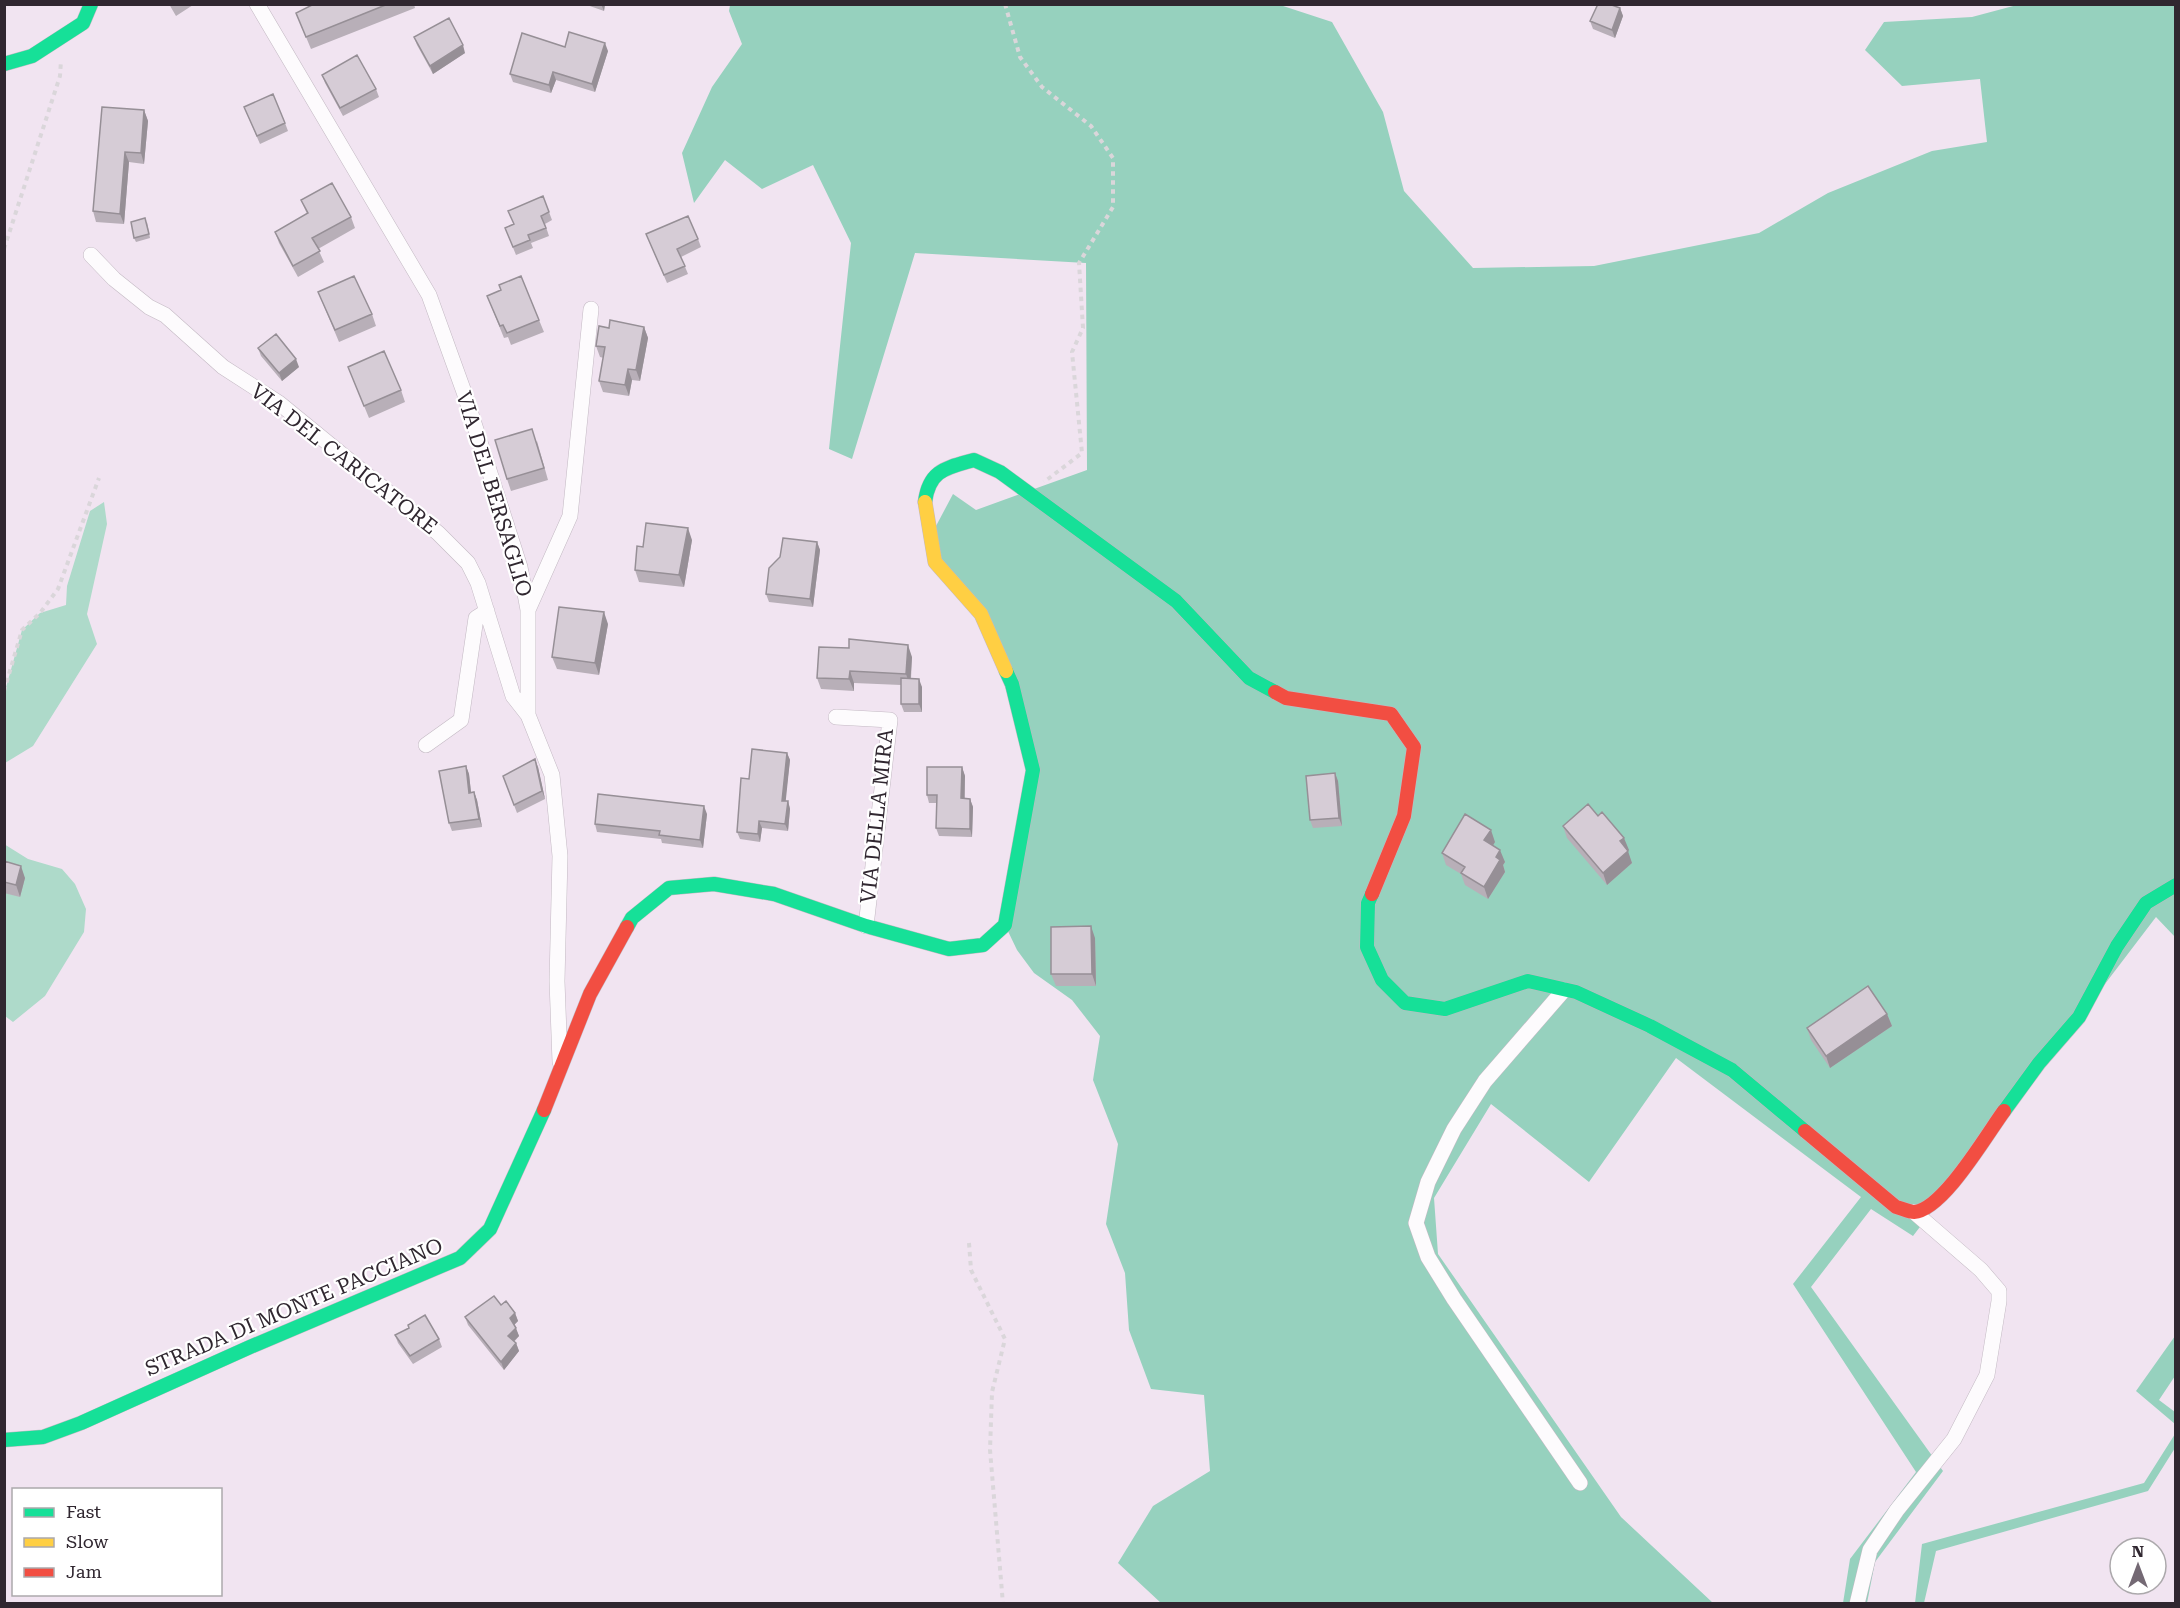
<svg xmlns="http://www.w3.org/2000/svg" width="2180" height="1608" viewBox="0 0 2180 1608" font-family="'Roboto Serif',serif">
<style>
.green{fill:#aedaca}
.forest{fill:#96d1be}
.lines{fill:none;stroke-linecap:round;stroke-linejoin:round}
.street-casing{stroke:#c3b9c3;stroke-width:16}
.fast-casing{stroke:#c3b9c3;stroke-width:15}
.slow-casing{stroke:#c3b9c3;stroke-width:15}
.jam-casing{stroke:#c3b9c3;stroke-width:15}
.path{stroke:#dad6da;stroke-width:4;stroke-dasharray:4.5 4.5;stroke-linecap:butt}
.street{stroke:#fdfbfd;stroke-width:15}
.fast{stroke:#16e098;stroke-width:14}
.slow{stroke:#ffcf43;stroke-width:14}
.jam{stroke:#f24e42;stroke-width:14}
.wall{fill:#b8afb8}
.shaded-wall{fill:#968f96}
.building{fill:#d6ccd6;stroke:#968f96;stroke-width:1.5}
.labels{text-anchor:middle;dominant-baseline:central;stroke-width:4.5;stroke-linejoin:round;paint-order:stroke}
.street-label{font-size:21px;fill:#302730;stroke:#fff}
</style>
<rect width="100%" height="100%" fill="#f1e4f1"/>
<path class="green" d="M104,502L107,524L87,614L97,644L33,746L5,763V691L22,630L40,613L66,605L67,586L90,511Z
M4,844L28,859L62,869L75,884L86,909L84,932L45,996L13,1022L5,1016Z"/>
<path class="forest" d="M730,5H1280L1332,22L1383,112L1404,191L1473,268L1594,266L1759,233L1828,193L1932,151L1987,142L1980,79L1902,86L1865,50L1884,22L1972,17L2017,5H2175V937L2156,917L1913,1236L1871,1209L1811,1287L1943,1471L1875,1562L1867,1603H1843L1850,1559L1916,1472L1793,1284L1861,1197L1676,1058L1589,1182L1491,1104L1434,1198L1438,1254L1621,1517L1713,1603H1161L1118,1563L1153,1506L1210,1471L1204,1395L1151,1389L1129,1330L1125,1273L1106,1224L1118,1144L1093,1080L1100,1036L1072,1000L1034,973L1017,950L1005,925L1033,771L981,614L935,562L936,526L953,494L976,510L1087,470L1086,263L915,253L852,459L829,449L851,243L813,165L762,189L725,160L694,203L682,153L712,87L742,44L729,11Z
M2175,1336V1376L2159,1400L2175,1412V1424L2136,1391Z
M2175,1434V1448L2148,1491L1936,1551L1924,1603H1915L1922,1544L2144,1483Z"/>
<g class="lines">
<g class="street-casing">
<path id="street" d="M257,4L429,295L464,392L520,567L528,610V715L552,775L560,856L557,981L560,1062
M91,255L114,279L149,307L165,315L223,367L279,403L438,533L468,563L478,583L513,696L528,715
M528,610L570,516L591,309
M836,717L890,720L866,926
M426,745L461,720L476,618L487,611
M1564,990L1485,1081L1454,1129L1428,1182L1416,1223L1428,1257L1454,1299L1580,1483
M1857,1604L1870,1550L1897,1510L1954,1439L1987,1375L1999,1301V1291L1981,1270L1914,1212"/>
</g>
<g class="fast-casing">
<path id="fast" d="M4,64L32,56L83,23L91,4
M925,502C929,470 946,468 974,460L1000,472L1176,601L1249,678L1275,692
M1372,894L1368,903L1367,947L1382,980L1405,1003L1445,1009L1528,981L1576,992L1650,1026L1732,1070L1805,1131
M627,927L632,918L669,888L714,884L774,894L866,926L949,949L983,945L1005,925L1033,770L1012,684L1006,671
M2004,1111L2039,1063L2079,1017L2117,946L2146,903L2176,885
M4,1440L43,1437L81,1423L250,1347L460,1258L490,1229L544,1110"/>
</g>
<g class="slow-casing">
<path id="slow" d="M925,502L935,562L981,614L1006,671"/>
</g>
<g class="jam-casing">
<path id="jam" d="M1275,692L1286,698L1391,714L1414,747L1404,816L1372,894
M544,1110L590,994L627,927
M1805,1131L1896,1207C1901,1208 1909,1212 1914,1212C1943,1210 1987,1134 2004,1111"/>
</g>
<path class="path" d="M1005,4L1020,57L1042,87L1091,126L1113,158V207L1079,263L1083,328L1072,352L1082,453L1044,482
M4,249L60,76L61,60
M4,691L22,630L40,613L58,589L99,478
M969,1243L971,1270L1005,1339L992,1392L990,1450L1003,1604"/>
<use href="#street" class="street"/>
<use href="#fast" class="fast"/>
<use href="#slow" class="slow"/>
<use href="#jam" class="jam"/>
</g>
<path class="wall" d="M169,4H193V5L176,16Z
M314,4H414L415,8L311,49L296,13Z
M584,4H605L604,11Z
M1620,8L1623,16L1615,38L1593,29L1590,21Z
M414,37L465,53L433,74L417,45Z
M565,47L608,51L595,92L556,80L551,93L513,82L510,74Z
M322,75L376,89L379,97L343,116L325,83Z
M244,107L285,123L288,131L260,144Z
M144,110L148,121L144,164L129,162L124,224L96,222L93,211Z
M301,200L351,217L355,228L318,249L324,262L298,277L279,243L275,232L307,214Z
M549,212L552,220L545,224L549,236L531,243L533,248L516,255L505,228Z
M147,222L150,238L136,242L134,238Z
M646,234L698,239L701,247L681,257L688,274L667,283Z
M318,292L372,314L376,326L339,342Z
M487,296L539,320L544,332L511,345L508,337L504,338Z
M644,327L648,338L640,381L632,380L629,396L603,392L599,381L604,358L600,357L596,346L609,328Z
M258,348L299,367L282,381L261,356Z
M348,367L401,390L405,402L369,418Z
M537,441L548,480L511,491L507,479Z
M692,540L684,587L639,582L635,570L643,547Z
M817,542L820,550L813,607L769,602L766,594Z
M608,624L599,675L557,669L552,657Z
M912,657L911,679L922,687V712H904L901,704V685L854,683V691L821,689L817,678Z
M787,753L790,760L785,801H788L790,809L788,831L762,828L760,842L740,839L737,832L749,779Z
M466,766L469,774L471,793L474,792L477,800L482,827L452,831L449,823Z
M538,767L545,799L517,813L503,776Z
M962,767L965,776V798L970,799L973,807L972,837L939,836L936,828L937,803H929L927,795Z
M1335,773L1338,781L1342,826L1313,828L1310,820Z
M707,814L703,848L662,843L661,839L597,832L595,824Z
M1563,826L1629,850L1627,851L1632,863L1607,885L1567,838Z
M1495,842L1493,845L1505,862L1503,865L1505,872L1488,899L1465,885L1461,874L1446,865L1442,853Z
M4,861L25,878L20,897L4,893Z
M1095,938L1096,986H1056L1051,974Z
M1887,1014L1892,1026L1830,1068L1811,1040L1807,1028Z
M501,1305L515,1313L518,1321L514,1325L519,1336L514,1342L516,1343L519,1351L504,1370L468,1325L465,1317Z
M395,1335L439,1339L442,1347L413,1364L398,1343Z"/>
<path class="shaded-wall" d="M601,4H605L604,11Z
M1620,8L1623,16L1615,38L1612,30Z
M605,43L608,51L595,92L592,84Z
M463,45L465,53L433,74L430,66Z
M553,72L556,80L551,93L549,85Z
M144,110L148,121L144,164L141,153Z
M125,152L129,162L124,224L120,214Z
M644,327L648,338L640,381L636,370Z
M296,359L299,367L282,381L279,373Z
M628,369L632,380L629,396L625,385Z
M688,528L692,540L684,587L679,575Z
M817,542L820,550L813,607L810,599Z
M604,612L608,624L599,675L595,663Z
M908,645L912,657L910,686L906,674Z
M850,671L854,683V691L849,679Z
M919,679L922,687V712L919,704Z
M787,753L790,760L785,808L782,801Z
M535,759L538,767L545,799L542,791Z
M466,766L469,774L472,801L469,793Z
M962,767L965,776L964,806L961,798Z
M1335,773L1338,781L1342,826L1339,818Z
M474,792L477,800L482,827L479,819Z
M970,799L973,807L972,837L970,829Z
M788,801L790,809L788,831L785,824Z
M704,806L707,814L703,848L700,840Z
M759,821L762,828L760,842L758,834Z
M1491,830L1495,842L1489,852L1484,840Z
M1624,838L1629,850L1624,853L1620,841Z
M1500,850L1505,862L1503,865L1505,872L1488,899L1484,887L1496,857Z
M1628,851L1632,863L1607,885L1603,873Z
M21,866L25,878L20,897L16,885Z
M1091,926L1095,938L1096,986L1092,974Z
M1887,1014L1892,1026L1830,1068L1826,1056Z
M515,1313L518,1321L513,1326L510,1318Z
M516,1328L519,1336L511,1344L508,1336Z
M516,1343L519,1351L504,1370L501,1362Z"/>
<path class="building" d="M314,4H388L306,37L296,13Z
M1598,4H1609L1620,8L1612,30L1590,21Z
M449,18L463,45L430,66L414,37Z
M569,32L605,43L592,84L553,72L549,85L510,74L522,33L565,47Z
M357,55L376,89L340,108L322,75Z
M273,94L285,123L257,136L244,107Z
M102,107L144,110L141,153L125,152L120,214L93,211Z
M332,183L351,217L312,238L320,251L293,266L275,232L308,213L301,200Z
M543,196L549,212L541,216L546,228L528,235L530,240L513,247L505,228L514,224L508,211Z
M688,216L698,239L677,249L685,266L664,275L646,234Z
M145,218L149,234L134,238L131,222Z
M354,276L372,314L335,330L318,292Z
M521,276L539,320L507,333L503,325L500,326L487,296L501,290L499,285Z
M610,320L644,327L636,370L628,369L625,385L599,381L605,347L596,346L599,326L609,328Z
M276,334L296,359L279,373L258,348Z
M384,351L401,390L364,406L348,367Z
M532,429L544,468L507,479L495,440Z
M646,523L688,528L679,575L635,570L637,546L643,547Z
M783,538L817,542L810,599L766,594L769,568L780,557Z
M559,607L604,612L595,663L552,657Z
M849,639L908,645L906,674L850,671L849,679L817,678L819,647L849,648Z
M901,678L919,679V704H901Z
M752,749L787,753L782,801H788L785,824L759,821L758,834L737,832L741,778L749,779Z
M535,759L542,791L514,805L503,776Z
M466,766L469,793L474,792L479,819L449,823L439,771Z
M927,767H962L961,798L970,799V829L936,828L937,795H927Z
M1335,773L1339,818L1310,820L1306,776Z
M598,794L704,806L700,840L659,835L660,831L595,824Z
M1588,804L1598,816L1602,812L1624,838L1620,841L1628,851L1603,873L1563,826Z
M1465,814L1491,830L1484,840L1500,850L1496,857L1500,860L1484,887L1461,873L1465,867L1442,853Z
M4,861L21,866L16,885L4,882Z
M1091,926L1092,974H1051V927Z
M1868,986L1887,1014L1826,1056L1807,1028Z
M494,1296L501,1305L506,1301L515,1313L510,1318L516,1328L508,1336L516,1343L501,1362L465,1317Z
M425,1315L439,1339L410,1356L395,1335L409,1328L408,1325Z"/>
<g class="labels">
<g class="street-label">
<text transform="translate(344 459) rotate(38)">VIA DEL CARICATORE</text>
<text transform="translate(494 494) rotate(73)">VIA DEL BERSAGLIO</text>
<text transform="translate(877 816) rotate(-84)">VIA DELLA MIRA</text>
<text transform="translate(294 1307) rotate(-23)">STRADA DI MONTE PACCIANO</text>
</g>
</g>
<rect width="2180" height="1608" fill="none" stroke="#302730" stroke-width="12"/>
<rect x="12" y="1488" width="210" height="108" fill="#ffffff" stroke="#aca9ac" stroke-width="1.5"/>
<rect x="24" y="1508" width="30" height="9" fill="#16e098" stroke="#aca9ac" stroke-width="1.5"/>
<text x="66" y="1518" font-size="18" fill="#302730">Fast</text>
<rect x="24" y="1538" width="30" height="9" fill="#ffcf43" stroke="#aca9ac" stroke-width="1.5"/>
<text x="66" y="1548" font-size="18" fill="#302730">Slow</text>
<rect x="24" y="1568" width="30" height="9" fill="#f24e42" stroke="#aca9ac" stroke-width="1.5"/>
<text x="66" y="1578" font-size="18" fill="#302730">Jam</text>
<g transform="translate(2138 1566)"><circle r="28" fill="#ffffff" stroke="#aca9ac" stroke-width="1.5"/>
<path d="M0-4.5L10 22L0 15L-10 22Z" fill="#746974"/>
<text y="-9" font-size="16" font-weight="bold" text-anchor="middle" fill="#302730">N</text>
</g>
</svg>
